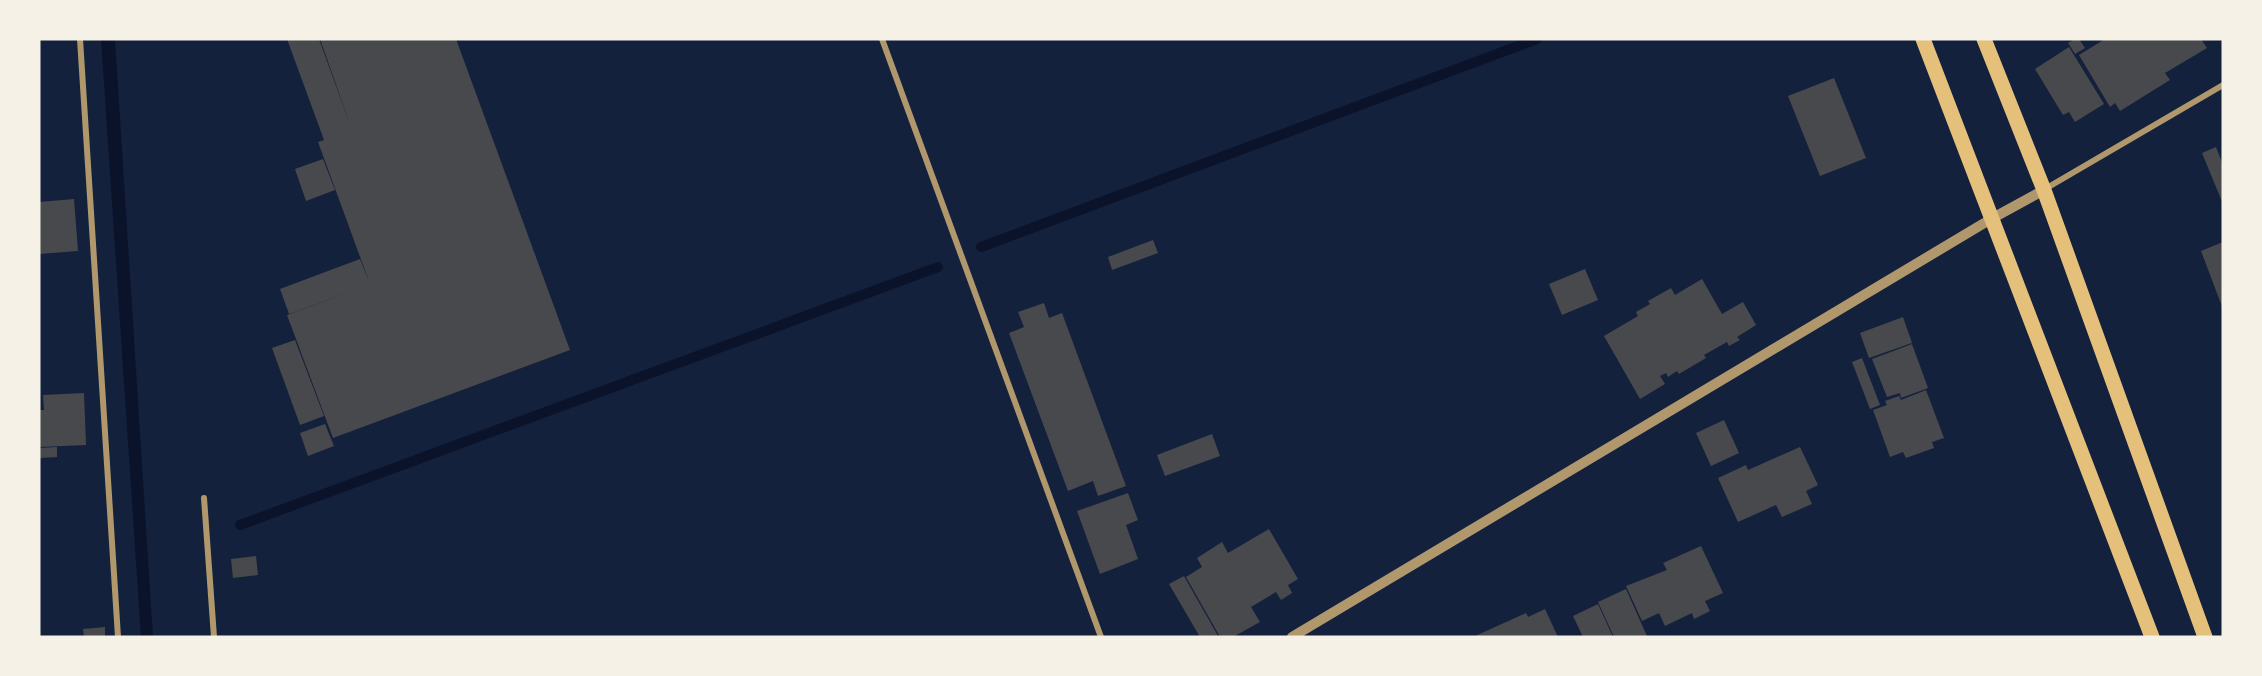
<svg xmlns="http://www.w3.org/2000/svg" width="2262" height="676" viewBox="0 0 2262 676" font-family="'Fira Sans',sans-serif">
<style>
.water{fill:#0b132b}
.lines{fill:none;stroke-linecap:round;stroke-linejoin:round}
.stream{stroke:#0b132b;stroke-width:10}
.building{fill:#48494c}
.minor{stroke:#b1986c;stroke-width:6}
.tertiary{stroke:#b1986c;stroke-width:10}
.primary{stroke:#e5c07b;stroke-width:15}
</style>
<rect width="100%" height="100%" fill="#14213d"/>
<path class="water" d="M101,39H115L153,637H141Z"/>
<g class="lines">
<path class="stream" d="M981,247L1537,39
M240,525L938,267"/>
</g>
<path class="building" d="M287,39H319L352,130L320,39H456L570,350L333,438L287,315L364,287L289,314L280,289L360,259L370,284L318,142L324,140Z
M2075,39H2079L2085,48L2075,54L2068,43Z
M2105,39H2201L2207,48L2165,73L2170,80L2120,111L2115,103L2110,107L2079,55Z
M2069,47L2104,104L2075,122L2069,112L2063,115L2035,69Z
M1834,78L1866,158L1820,176L1788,96Z
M2216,147L2223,165V204L2202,153Z
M323,159L335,190L306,201L295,169Z
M74,199L78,251L39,254V202Z
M1153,240L1158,253L1112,270L1108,257Z
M2223,242V309L2201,251Z
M1585,269L1598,300L1562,315L1549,284Z
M1702,279L1722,314L1743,302L1756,325L1737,337L1740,340L1729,346L1727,342L1704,355L1706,358L1679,374L1677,371L1668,377L1666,373L1660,376L1665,384L1640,399L1604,336L1638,316L1636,312L1650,304L1648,301L1671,288L1675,295Z
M1044,303L1049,318L1062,313L1126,486L1098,496L1093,481L1068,491L1009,333L1024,327L1018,312Z
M1903,317L1912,343L1869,358L1860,333Z
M295,340L324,416L300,425L272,348Z
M1912,344L1928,388L1901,398L1900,393L1887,397L1872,359Z
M1862,358L1880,405L1870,409L1852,362Z
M1926,390L1944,438L1932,442L1934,448L1906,458L1903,452L1890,457L1873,410L1887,405L1885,401L1899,396L1901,400Z
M84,393L86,445L39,447V410H44L43,395Z
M1724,420L1739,453L1711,466L1696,433Z
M325,424L334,446L308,456L300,433Z
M1212,434L1220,456L1165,476L1157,455Z
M57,447V457L39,458V448Z
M1800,447L1818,485L1806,491L1812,504L1782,517L1776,505L1738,522L1718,478L1746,465L1748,470Z
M1128,493L1138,520L1126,525L1138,559L1100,574L1077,511Z
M1269,529L1298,579L1288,585L1292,593L1281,600L1276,592L1251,607L1260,622L1233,637H1220L1186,577L1202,567L1197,558L1222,542L1228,553Z
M1701,546L1723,593L1705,601L1710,611L1694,619L1692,613L1665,626L1659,613L1642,621L1626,586L1667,570L1663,563Z
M256,556L258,575L233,578L231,559Z
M1184,576L1218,636L1216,637H1200L1169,584Z
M1626,589L1647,636L1644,637H1614L1598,602Z
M1598,604L1613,637H1583L1573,616Z
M1545,609L1558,637H1473L1526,613L1528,617Z
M105,627V637H84L83,629Z"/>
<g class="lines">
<path class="minor" d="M80,39L118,637
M882,39L1101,637
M2045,189L2223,85
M204,498L214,637"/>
<path class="tertiary" d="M1292,637L1991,219L2044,190"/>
<path class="primary" d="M1923,39L2152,637
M1984,39L2044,190L2205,637"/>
</g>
<rect width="2262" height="676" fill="none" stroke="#f6f1e7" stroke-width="81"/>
</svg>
